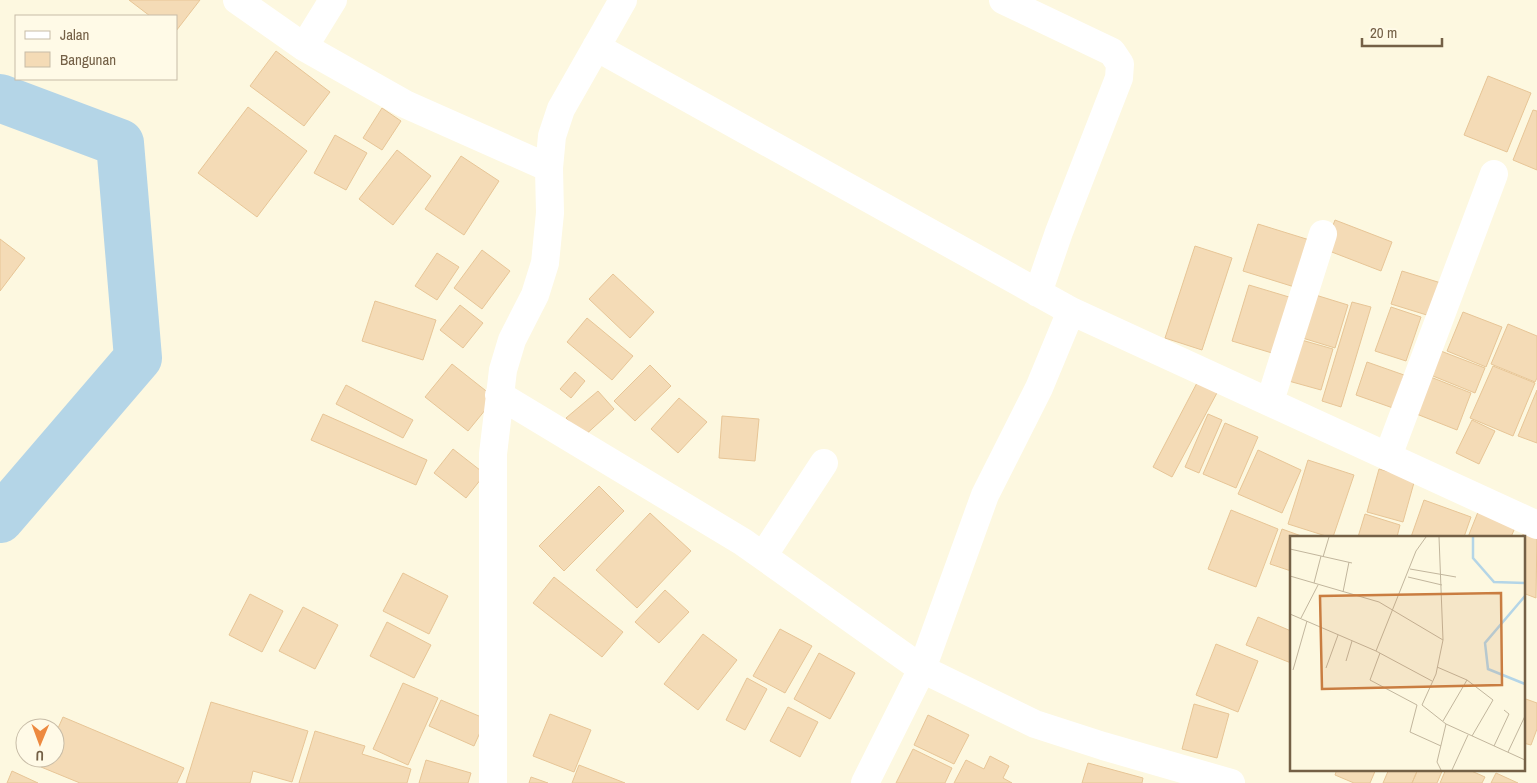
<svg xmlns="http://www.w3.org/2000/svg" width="1537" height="783" viewBox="0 0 1537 783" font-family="'Archivo Narrow',sans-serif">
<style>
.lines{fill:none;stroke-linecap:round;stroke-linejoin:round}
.river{stroke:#b4d5e7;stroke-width:48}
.building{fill:#f4dbb6;stroke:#e7c596}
.minor{stroke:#fff;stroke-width:28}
.inset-river{fill:none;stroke:#b4d5e7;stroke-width:2.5}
.inset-road{fill:none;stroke:#c2b69d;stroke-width:1}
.view{fill:#c97d41;fill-opacity:0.15;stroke:#c97d41;stroke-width:2.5}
.inset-edge{fill:none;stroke:#746046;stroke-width:2.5}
</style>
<rect width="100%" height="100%" fill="#fdf8e0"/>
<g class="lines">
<path class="river" d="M0,98L120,143L138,358L0,519"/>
</g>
<path class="building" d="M129,0H200L176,31V16H150Z
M276,51L330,92L304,126L250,86Z
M1488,76L1531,93L1507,152L1464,135Z
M248,107L307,151L257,217L198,173Z
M382,108L401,121L382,150L363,138Z
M1533,110L1537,111V170L1513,160Z
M335,135L367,153L346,190L314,173Z
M397,150L431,176L393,225L359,199Z
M461,156L499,181L464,235L425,209Z
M1335,220L1392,242L1381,271L1324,249Z
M1258,224L1316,242L1301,289L1243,271Z
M0,239L25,258L0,291Z
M1195,246L1232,258L1202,350L1165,338Z
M482,250L510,271L482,309L454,288Z
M437,253L459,267L437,300L415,286Z
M1402,271L1441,283L1430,316L1391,304Z
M613,274L654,312L630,338L589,299Z
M1249,285L1299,300L1282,356L1232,341Z
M1309,293L1348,305L1335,348L1296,336Z
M375,301L436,320L423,360L362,341Z
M1352,302L1371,307L1341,407L1322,401Z
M460,305L483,323L463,348L440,330Z
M1391,307L1421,317L1406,361L1375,351Z
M1463,312L1502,327L1486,367L1447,351Z
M587,318L633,356L612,380L567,342Z
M1508,324L1537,336V378L1535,382L1491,364Z
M1298,339L1333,349L1321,390L1285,380Z
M1433,348L1485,368L1475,393L1423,372Z
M1367,362L1404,375L1393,408L1356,395Z
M452,364L495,398L468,431L425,397Z
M650,365L671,386L635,421L614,401Z
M1493,366L1535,383L1513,436L1470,418Z
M575,372L585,381L571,398L560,389Z
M1428,376L1471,393L1457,430L1414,413Z
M1198,381L1218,391L1172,477L1153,467Z
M346,385L413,420L403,438L336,404Z
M1537,390V443L1518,436Z
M598,391L614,409L583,437L566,418Z
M679,398L707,422L678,453L651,429Z
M323,414L427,460L416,485L311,440Z
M1208,414L1222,420L1199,473L1185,467Z
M722,416L759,419L755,461L719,458Z
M1472,420L1495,431L1479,464L1456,453Z
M1225,423L1258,437L1236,488L1203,474Z
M453,449L485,474L466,498L434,473Z
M1258,450L1301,470L1282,513L1238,494Z
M1308,460L1354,475L1333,537H1329L1288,524Z
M1379,469L1415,479L1403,522L1367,512Z
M599,486L624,511L564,571L539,546Z
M1424,500L1471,517L1464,537H1411Z
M1480,507L1517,523L1511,537H1468Z
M1231,510L1278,529L1256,587L1208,569Z
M650,513L691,551L637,608L596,570Z
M1365,514L1400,525L1397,537H1358Z
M1526,527L1537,531L1536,598L1523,593L1522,537Z
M1282,529L1304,537H1291V571L1270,564Z
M403,573L448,596L429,634L383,611Z
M554,577L623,632L602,657L533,603Z
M665,590L689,612L659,643L635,622Z
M250,594L283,611L262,652L229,635Z
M303,607L338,625L315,669L279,651Z
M1258,617L1291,631V663L1246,645Z
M387,622L431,645L414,678L370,656Z
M780,629L812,646L785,693L753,676Z
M703,634L737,660L698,710L664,684Z
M1216,644L1258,661L1238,712L1196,695Z
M819,653L855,673L830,719L794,699Z
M747,678L767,689L745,730L726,720Z
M403,683L438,698L408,765L373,749Z
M1523,698L1537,703V729L1531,745L1523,743Z
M441,700L486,719L474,746L429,726Z
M211,702L308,731L292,782L253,771L250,783H186Z
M1194,704L1229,714L1217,758L1182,749Z
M788,707L818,722L800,757L770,741Z
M550,714L591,730L574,772L533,756Z
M928,715L969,735L954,764L914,745Z
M63,717L184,768L177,783H80L41,767L45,758H55V735Z
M315,731L365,746L362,754L411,769L407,783H299Z
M913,749L952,768L945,783H896Z
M990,756L1009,766L1003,778L1012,783H954L966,760L984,769Z
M426,760L471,773L468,783H419Z
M1088,763L1143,778L1142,783H1082Z
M579,765L625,783H572Z
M1337,769H1376L1370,783H1354L1335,775Z
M1389,769H1418L1412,783H1383Z
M1418,769H1443L1437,783H1412Z
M1446,769H1467L1485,777L1482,783H1440Z
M12,771L38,783H7Z
M1496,773L1518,783H1491Z
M531,777L548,783H529Z"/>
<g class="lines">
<path class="minor" d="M237,0L304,47L405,104L549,168
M1003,0L1112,52L1120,64L1119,78L1059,232L1038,293
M304,47L333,0
M596,47L1071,311L1537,525
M499,395L743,542L922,669L1035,724L1103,746L1231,783
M1270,401L1323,234
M1388,456L1494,174
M763,556L824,463
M493,783V454L503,370L512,340L535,295L545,263L550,213L549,168L552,136L561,109L623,0
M865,783L922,669L985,495L1039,388L1071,311"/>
</g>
<g transform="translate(1290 536)">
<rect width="235" height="235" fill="#fdf8e0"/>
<path class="inset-river" d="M183,1V22L204,46L235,47M235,60L195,107L198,133L235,148"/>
<path class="inset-road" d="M149,1L153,104L146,138L132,169L156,188L235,224M0,13L62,27M33,21L39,1M120,33L166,41M0,40L89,66L153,104M118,41L152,49M24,47L31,20M53,56L59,26M0,78L86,115L142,145M11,82L28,49M86,115L126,15L136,1M90,117L80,144L127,169L120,196L151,210M56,125L62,105M147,131L177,144L203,164L182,200M36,132L48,99M3,134L17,85M153,185L177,144M204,210L219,178L214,174M218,216L235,180M151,234L147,226L156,188M162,234L178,199"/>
<path class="view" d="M211,57L212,149L32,153L30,60Z"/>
<rect width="235" height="235" class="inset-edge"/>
</g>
<rect x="15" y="15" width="162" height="65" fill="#fffae7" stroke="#c7bca7"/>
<rect x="25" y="31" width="25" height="8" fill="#ffffff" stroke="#c7bca7"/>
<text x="60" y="40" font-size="15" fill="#746046">Jalan</text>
<rect x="25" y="52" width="25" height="15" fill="#f4dbb6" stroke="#c7bca7"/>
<text x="60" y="65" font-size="15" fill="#746046">Bangunan</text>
<g transform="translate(40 743) rotate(181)"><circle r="24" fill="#fffae7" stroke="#c7bca7"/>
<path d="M0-4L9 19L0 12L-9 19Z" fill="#ed893f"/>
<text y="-8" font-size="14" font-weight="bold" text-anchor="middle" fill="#746046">U</text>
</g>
<path d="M1362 38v8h80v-8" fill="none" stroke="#746046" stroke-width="2.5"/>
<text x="1370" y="38" font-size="15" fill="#746046" stroke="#fffae7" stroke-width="4" paint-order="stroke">20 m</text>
</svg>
